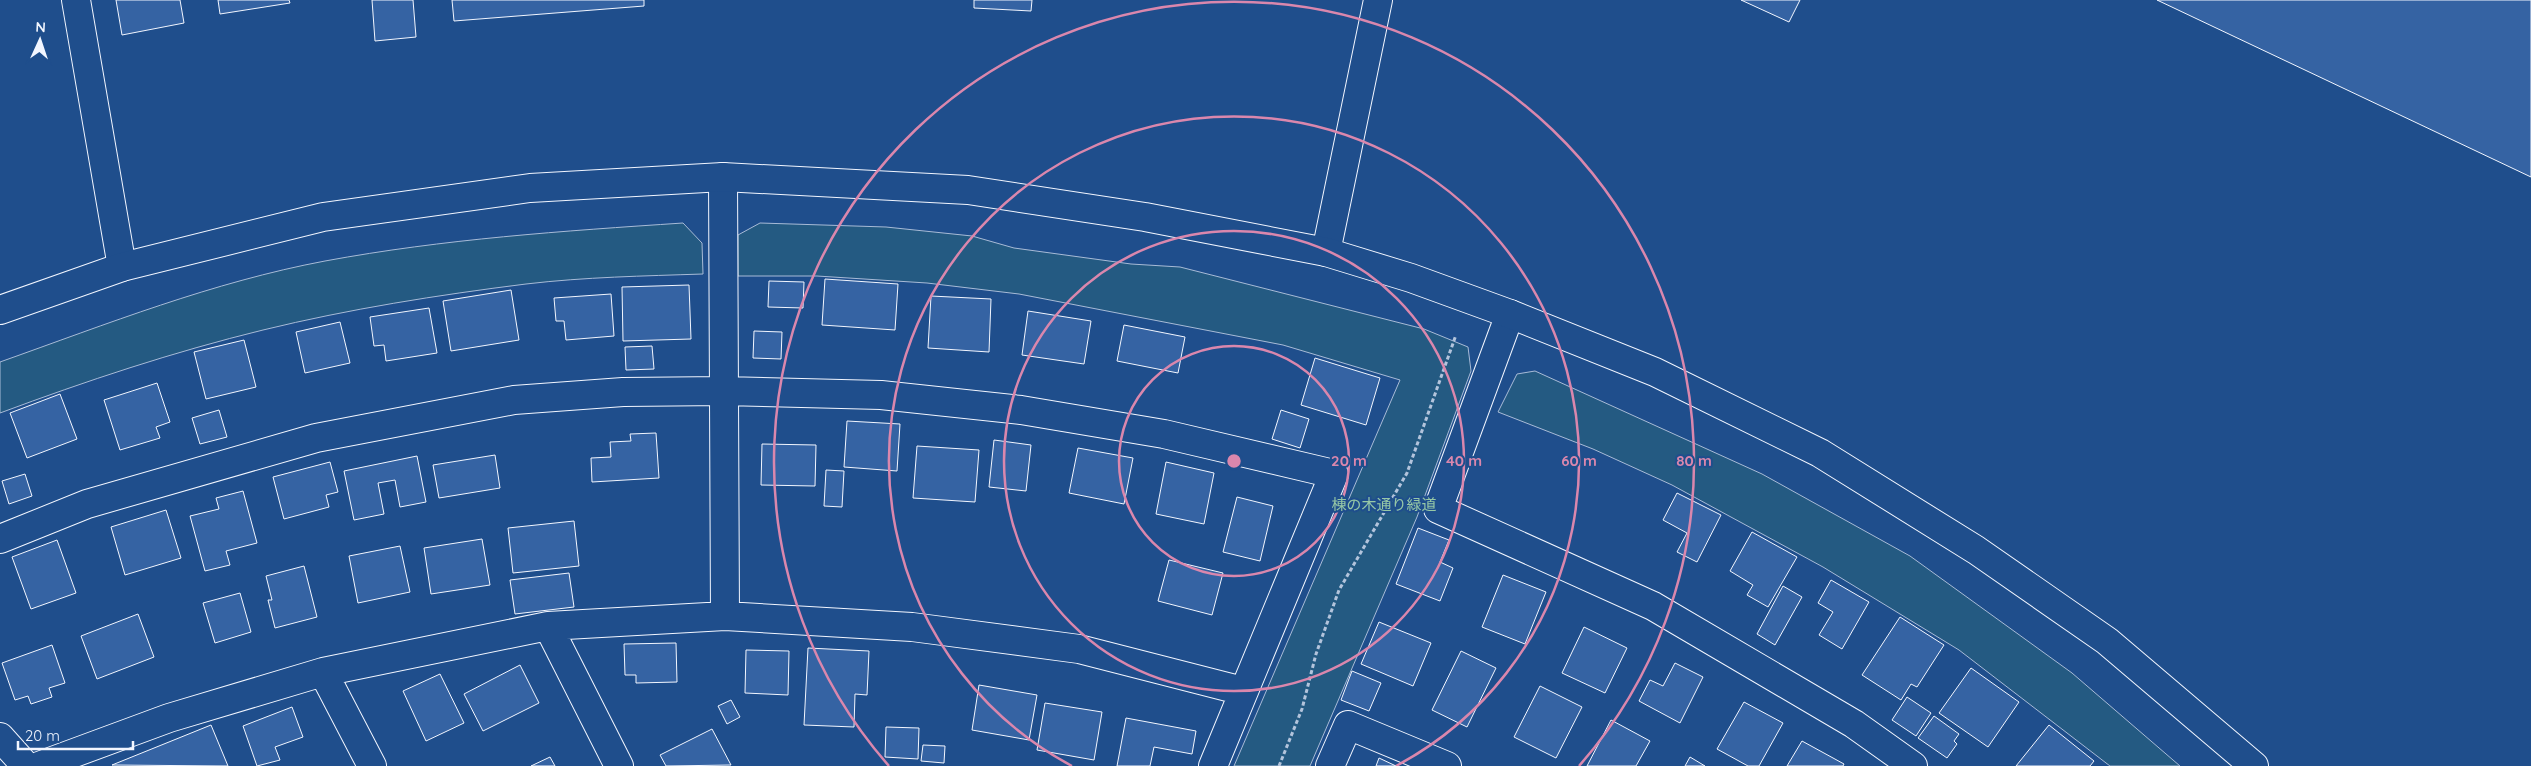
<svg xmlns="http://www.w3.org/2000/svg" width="2531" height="766" viewBox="0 0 2531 766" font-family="Quicksand,'Noto Sans JP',sans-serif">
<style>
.green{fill:#245a82;stroke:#a8bbd7}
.building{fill:#3563a3;stroke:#f2f6ff}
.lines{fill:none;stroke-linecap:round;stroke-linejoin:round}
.minor-casing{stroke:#f2f6ff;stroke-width:30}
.tertiary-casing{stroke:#f2f6ff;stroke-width:30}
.path{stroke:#b3c4dc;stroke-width:3;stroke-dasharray:4 2.5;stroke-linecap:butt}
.minor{stroke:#1f4e8c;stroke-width:28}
.tertiary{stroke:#1f4e8c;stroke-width:28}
.ring{fill:none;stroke:#da87ad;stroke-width:2.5}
.labels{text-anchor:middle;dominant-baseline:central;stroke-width:4;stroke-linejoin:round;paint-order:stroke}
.park-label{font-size:15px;fill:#97c8a6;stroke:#1f4e8c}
.centre{fill:#da87ad;stroke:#1f4e8c;stroke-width:2.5}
.ring-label{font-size:15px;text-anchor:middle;font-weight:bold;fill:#da87ad;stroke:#1f4e8c;stroke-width:4;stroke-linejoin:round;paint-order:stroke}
</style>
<rect width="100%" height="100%" fill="#1f4e8c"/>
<path class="green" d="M683,223L702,243L703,274C644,276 585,277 526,284C438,295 349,309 263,330C173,352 86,381 0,413V362C107,324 213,282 325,261C444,239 563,231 683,223Z
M760,223L886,227L972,236L1014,248L1131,264L1180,267L1424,329L1468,347L1471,371L1417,517L1310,766H1234L1400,380L1283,345L1019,294L927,283L817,276H738V235Z
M1535,371L1762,474L1910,556L2072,673L2180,766H2110L1959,650L1823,567L1672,485L1593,449L1498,412L1517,374Z"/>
<path class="building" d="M116,0H180L184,23L122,35Z
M218,0H289L290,3L220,14Z
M372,0H413L416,37L375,41Z
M452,0H644V6L454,21Z
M974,0H1032L1031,11L974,8Z
M1741,0H1800L1789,22Z
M2157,0H2531V177Z
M825,279L898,284L895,330L822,325Z
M769,281L804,282L803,308L768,307Z
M689,285L691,339L623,341L622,287Z
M511,290L519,340L451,351L443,301Z
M611,294L614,336L566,340L564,321H556L554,298Z
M931,296L991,299L989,352L928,348Z
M429,308L437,353L386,361L384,345L374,346L370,317Z
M1028,311L1091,321L1084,364L1022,355Z
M340,322L350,363L305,373L296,332Z
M1124,325L1185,337L1178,373L1117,361Z
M754,331L782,332L781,359L753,358Z
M244,340L256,387L206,399L194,352Z
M652,346L654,369L626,370L625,347Z
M1315,358L1380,378L1366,425L1301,405Z
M157,383L170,422L156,427L160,438L120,450L104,400Z
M60,394L77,439L27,458L10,413Z
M219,410L227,437L200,444L192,418Z
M1281,410L1309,419L1300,448L1272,439Z
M847,421L900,424L897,471L844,467Z
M656,433L659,478L592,482L591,458L611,457L610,442L631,441L630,434Z
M994,440L1031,445L1026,491L989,487Z
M762,444L816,445L815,486L761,485Z
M917,446L979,450L975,502L913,498Z
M1078,448L1133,458L1124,504L1069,493Z
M495,455L500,488L439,498L433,465Z
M417,456L426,502L400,507L395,480L378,483L384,514L354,520L344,471Z
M330,462L338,492L326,495L329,507L284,519L273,477Z
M1166,462L1214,473L1204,524L1156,514Z
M826,470L844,471L842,507L824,506Z
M25,474L32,496L9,504L2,481Z
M243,491L257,543L226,551L230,565L205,571L190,516L219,509L216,498Z
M1677,493L1721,515L1697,562L1677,552L1687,533L1663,520Z
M1237,497L1273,506L1260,561L1223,552Z
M166,510L181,558L125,575L111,527Z
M574,521L579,566L513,573L508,528Z
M1418,528L1449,540L1440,562L1453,568L1440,601L1396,584Z
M1752,532L1797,557L1768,607L1747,595L1753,585L1730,571Z
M482,539L490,585L431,594L424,548Z
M57,540L76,593L31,609L12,557Z
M400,546L410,592L358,603L349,556Z
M1169,560L1223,573L1212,615L1158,601Z
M304,566L317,617L275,628L268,600H272L266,576Z
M569,573L574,607L515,614L510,580Z
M1503,575L1546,592L1525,644L1482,627Z
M1831,580L1869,602L1842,649L1819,635L1833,612L1818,603Z
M1783,586L1802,597L1775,645L1757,634Z
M240,593L251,632L215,643L203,603Z
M138,614L154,657L97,679L81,636Z
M1900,617L1944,645L1917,687L1911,684L1901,700L1862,675Z
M1379,622L1431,643L1413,686L1361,664Z
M1584,627L1627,648L1605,693L1562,673Z
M676,643L677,682L636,683V675H625L624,644Z
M52,645L65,683L49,688L52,697L31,704L28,696L15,700L2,663Z
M808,648L869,651L867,695L855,694L854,727L804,725Z
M746,650L789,651L788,695L745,693Z
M1461,651L1496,668L1467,727L1432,710Z
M1675,663L1703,677L1680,723L1639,701L1650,680L1663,686Z
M520,665L539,703L483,731L464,694Z
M1971,668L2019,702L1988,747L1939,713Z
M1352,671L1381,683L1369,711L1341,700Z
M440,674L464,723L426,741L403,691Z
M979,685L1037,695L1029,740L972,730Z
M1540,686L1582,707L1556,758L1514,737Z
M1907,697L1931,713L1916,736L1892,720Z
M731,700L740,717L727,724L718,706Z
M1744,702L1783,723L1759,766H1748L1717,749Z
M1045,703L1102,712L1094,760L1037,750Z
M292,707L303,737L275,747L280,760L257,766L243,726Z
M1934,716L1959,734L1954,741L1957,744L1947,758L1918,738Z
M1126,718L1196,731L1192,754L1154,747L1150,766H1117Z
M1611,720L1650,741L1636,766H1587Z
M211,725L228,766L112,765Z
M2049,725L2094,761L2090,766H2016Z
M886,727L919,728L918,759L885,757Z
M712,729L731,765L666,766L660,755Z
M1802,741L1844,764L1843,766H1787Z
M923,745L945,746L944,763L921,761Z
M550,757L555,766H531Z
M1690,757L1705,766H1685Z
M1379,758L1396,766H1376Z"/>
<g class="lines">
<g class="minor-casing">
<path id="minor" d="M76,0L122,267
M723,177L725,616
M1326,252L1378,0
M1510,314L1438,509L1653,606L1854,724L1913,766
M0,539L87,504L316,438L514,400L623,392L723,391L881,395L1021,410L1164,434L1334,474L1213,766
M548,626L619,766
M323,672L372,766
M0,737L26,766
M39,766L169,718L323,672L548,626L725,616L912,627L1079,649L1243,691
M1330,766L1348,725L1447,766"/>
</g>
<g class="tertiary-casing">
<path id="tertiary" d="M0,310L122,267L323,217L530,188L723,177L968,190L1145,217L1326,252L1411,278L1510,314L1655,372L1820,453L1976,550L2107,641L2254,766"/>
</g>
<path class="path" d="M1279,766L1302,709L1316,654L1339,590L1407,473L1456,335"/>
<use href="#minor" class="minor"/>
<use href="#tertiary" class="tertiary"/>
</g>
<g class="ring">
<circle cx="1234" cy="461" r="115"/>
<circle cx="1234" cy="461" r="230"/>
<path d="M1072 766A345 345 0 1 1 1396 766"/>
<path d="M889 766A460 460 0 1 1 1579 766"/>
</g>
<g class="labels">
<g class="park-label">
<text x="1384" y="504">棟の木通り緑道</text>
</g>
</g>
<circle cx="1234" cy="461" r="8" class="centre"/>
<g class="ring-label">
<text x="1349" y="466">20 m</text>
<text x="1464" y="466">40 m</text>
<text x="1579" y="466">60 m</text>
<text x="1694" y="466">80 m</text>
</g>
<g transform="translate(40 40) rotate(3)" stroke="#1f4e8c" stroke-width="4" paint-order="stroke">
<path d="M0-4L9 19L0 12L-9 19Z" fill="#f2f6ff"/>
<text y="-8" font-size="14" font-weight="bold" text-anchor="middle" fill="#f2f6ff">N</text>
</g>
<path d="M18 741v8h115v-8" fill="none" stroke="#f2f6ff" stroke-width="2.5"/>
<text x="25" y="741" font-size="15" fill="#f2f6ff" stroke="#1f4e8c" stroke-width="4" paint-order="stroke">20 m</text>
</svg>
